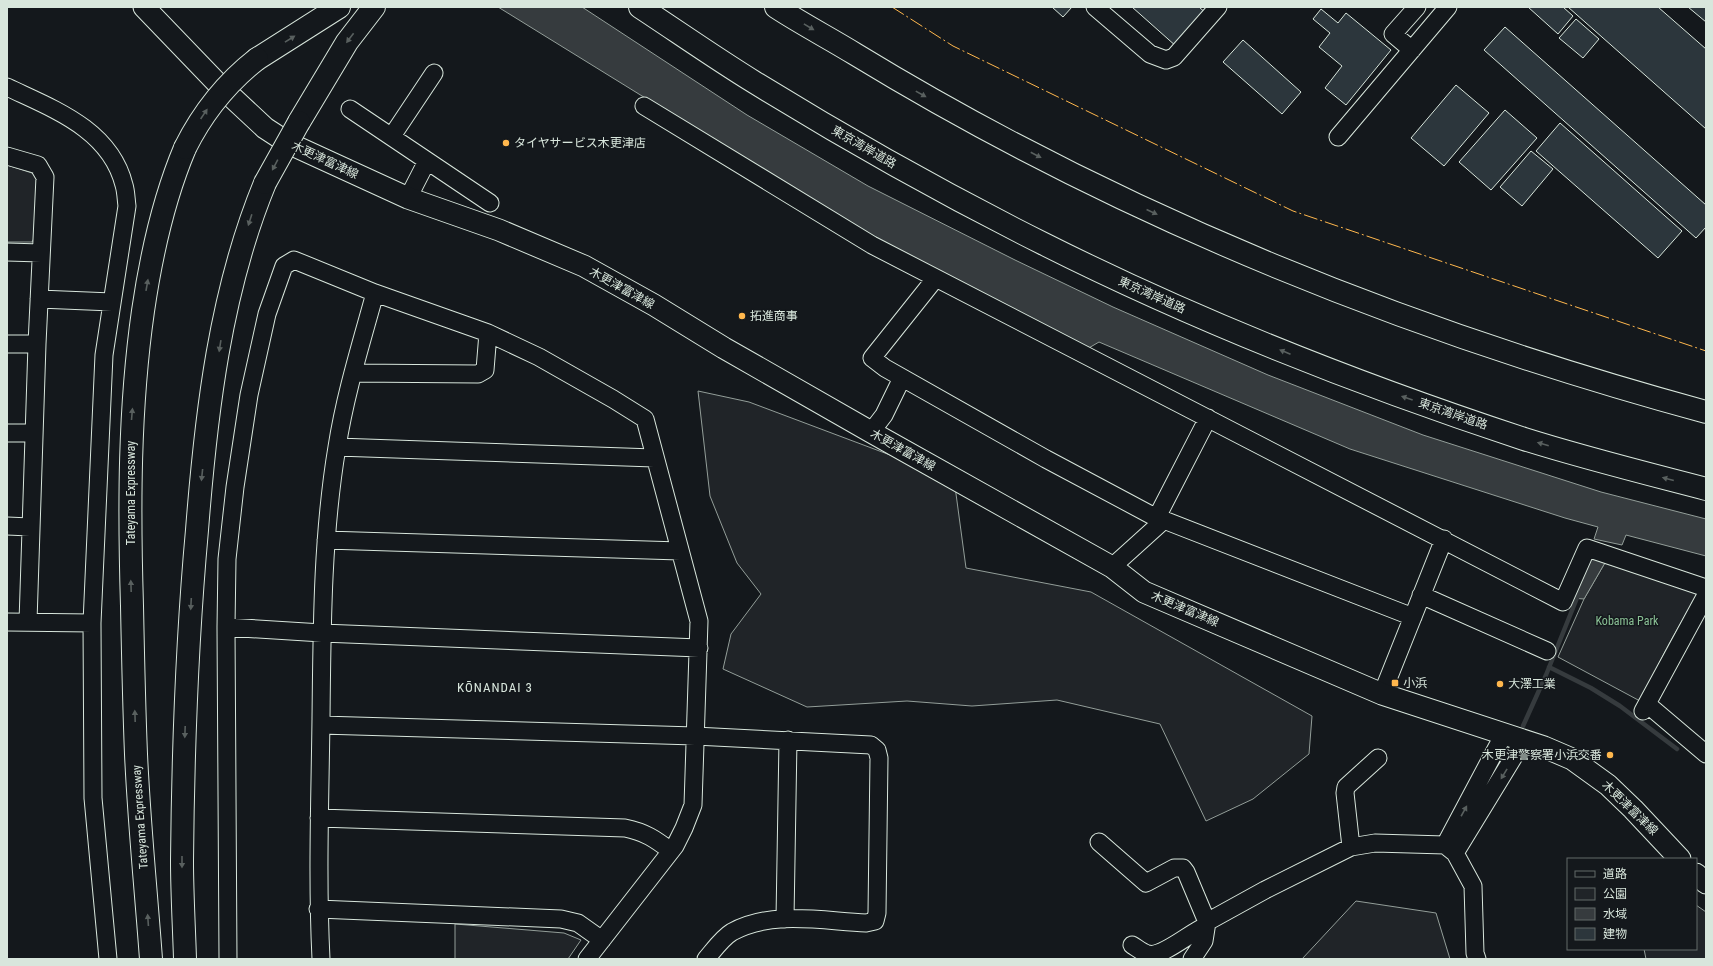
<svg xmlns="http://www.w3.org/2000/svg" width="1713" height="966" viewBox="0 0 1713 966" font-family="'Roboto Condensed','Noto Sans JP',sans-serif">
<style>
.green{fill:#202428;stroke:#939e99}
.water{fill:#363b3e;stroke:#939e99}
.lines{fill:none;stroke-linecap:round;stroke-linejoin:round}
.stream{stroke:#363b3e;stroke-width:4.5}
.building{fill:#2c363c;stroke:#d8e6dc}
.minor-casing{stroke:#d8e6dc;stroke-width:19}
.major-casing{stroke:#d8e6dc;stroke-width:23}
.highway-casing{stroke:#d8e6dc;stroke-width:24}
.minor{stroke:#14181c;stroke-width:17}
.major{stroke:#14181c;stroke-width:21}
.highway{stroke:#14181c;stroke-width:22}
.highway-bridge-casing{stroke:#d8e6dc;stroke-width:24;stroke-linecap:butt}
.highway-bridge{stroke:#14181c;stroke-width:22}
.power{stroke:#ffb74d;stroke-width:1;stroke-dasharray:14 3 2 3;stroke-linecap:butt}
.oneway{fill:#59605f}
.poi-dot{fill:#ffb74d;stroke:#14181c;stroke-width:1.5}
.labels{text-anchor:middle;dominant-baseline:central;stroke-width:3;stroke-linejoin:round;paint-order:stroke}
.poi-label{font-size:12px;fill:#d8e6dc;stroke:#14181c;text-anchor:start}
.street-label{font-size:12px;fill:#d8e6dc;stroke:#14181c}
.park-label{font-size:12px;fill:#8ac095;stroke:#14181c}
.neighbourhood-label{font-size:13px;letter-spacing:1px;fill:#d8e6dc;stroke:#14181c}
</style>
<rect width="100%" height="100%" fill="#14181c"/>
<path class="green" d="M7,165L35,174L39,179L38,231L32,242H7Z
M698,391L749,402L954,479L966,568L1091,592L1312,716L1309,754L1253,799L1206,821L1160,724L1057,700L972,706L907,701L807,707L723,669L731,634L761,594L737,563L710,496Z
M1606,561L1697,591L1696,596L1669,644L1640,701L1558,657L1584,599Z
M1356,901L1436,913L1450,959H1302Z
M1696,905L1706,912V959H1646L1644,949H1696Z
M455,924L564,933L581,940L568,959H455Z"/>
<path class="water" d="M498,7H582L747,115L868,186L1015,260L1113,307L1268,375L1423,435L1601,492L1706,519V556L1626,535L1622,545L1594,539L1598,527L1565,518L1350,449L1099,342L1087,349L880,243Z
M1590,555L1606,561L1584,599L1571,598Z"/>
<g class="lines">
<path class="stream" d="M1549,667L1591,688L1620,706L1677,749
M1523,726L1546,675L1579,593"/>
</g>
<path class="building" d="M1052,7H1072L1063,17Z
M1132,7H1199L1207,14L1177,47Z
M1528,7H1563L1573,16L1558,34Z
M1568,7H1658L1706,49V129Z
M1688,7H1706V22Z
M1321,9L1338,23L1346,13L1391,50L1346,105L1325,88L1342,66L1319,47L1330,33L1313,19Z
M1576,19L1599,39L1583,58L1559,38Z
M1505,27L1706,205V227L1696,238L1484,50Z
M1243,40L1301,92L1282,114L1223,62Z
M1456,85L1489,113L1444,166L1411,138Z
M1505,110L1537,138L1491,190L1459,162Z
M1560,123L1682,231L1658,258L1536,151Z
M1531,151L1553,169L1522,206L1500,187Z"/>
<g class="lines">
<g class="minor-casing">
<path id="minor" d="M1095,7L1150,54L1166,60L1174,57L1218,7
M1412,50L1393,34L1417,7
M7,87C53,109 110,129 124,185C126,191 126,199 127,206L104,355L92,623L93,798L108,959
M644,106L872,245L1563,602L1587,548L1706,588
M350,109L490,203
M392,136L434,73
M1338,137L1448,7
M7,156L38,165L45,177L37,344L28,622
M408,198L427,161
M7,252L41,253
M935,279L872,358L885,368L1046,459L1151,515L1413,617
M39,299L112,302
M7,344H37
M353,373L478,374L485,370L488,333
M871,432L884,415L902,378
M7,433H34
M337,447L654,458
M1157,517L1208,418
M7,526L30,527
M326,540L680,551
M1112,567L1164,520
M1421,595L1547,651
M7,622L92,623
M226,627L322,633L699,648
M1382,694L1444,539
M1647,704L1706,754
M1643,711L1706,595
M321,725L695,736L871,745L877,750L879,758L877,913L875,921L866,923C822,921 772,910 732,932C722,938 713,951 706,959
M319,818L625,828C645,832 655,839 671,851
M1099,842L1146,883L1174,868H1183L1186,872L1207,922
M1445,845L1504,734
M1351,847L1345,793L1346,787L1378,758
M1455,853L1524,740
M318,909L561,919L578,923L602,940
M785,919L788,740
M1132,945C1137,948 1143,953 1148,954C1162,958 1192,931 1206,926
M228,959L226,627L227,559L235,487L249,395L267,314L284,266L294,260L375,293L488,333L539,357L613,399L645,419L699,621L693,805L684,828L675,846L587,959
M321,959C317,879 320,799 321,719C322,629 322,537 337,447C345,395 361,344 375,293
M1192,959L1204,941L1207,922L1265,890L1351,847L1375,843L1445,845L1455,853L1473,886L1475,953L1477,959"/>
</g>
<g class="major-casing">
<path id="major" d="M144,7L220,86L265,128L288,143L408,198L499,230L584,266L654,305L724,348L871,432L1112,567L1144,592L1382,694L1544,747L1572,759L1608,785L1633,809L1680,859
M1696,874L1706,883"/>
</g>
<g class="highway-casing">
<path id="highway" d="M640,7C678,32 715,58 754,82C848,140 944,194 1042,243C1197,321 1360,385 1524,439C1584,458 1645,473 1706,489
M776,7C802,24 829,38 855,54C1119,215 1408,331 1706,412
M257,59L339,7
M299,122L347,42L374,7
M151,959C146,891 139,822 136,754C134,705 133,656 132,606C129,508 129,409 143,311C151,256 163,200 185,148
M185,959C184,926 182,893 182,861C183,750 187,640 197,530C206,414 220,292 265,183"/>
</g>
<use href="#minor" class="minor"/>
<use href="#major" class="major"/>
<use href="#highway" class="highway"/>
<g class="highway-bridge-casing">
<path id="highway-bridge" d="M185,148C203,112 225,84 257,59
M265,183L299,122"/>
</g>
<use href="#highway-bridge" class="highway-bridge"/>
<path class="power" d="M892,7L953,46L1293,211L1706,351"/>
</g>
<defs><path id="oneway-solid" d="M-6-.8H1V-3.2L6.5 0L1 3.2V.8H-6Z"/></defs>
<g class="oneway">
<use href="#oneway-solid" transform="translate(809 27) rotate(31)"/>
<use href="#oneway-solid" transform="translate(350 38) rotate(127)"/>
<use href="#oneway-solid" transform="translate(290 39) rotate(-32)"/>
<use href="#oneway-solid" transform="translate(921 94) rotate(29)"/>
<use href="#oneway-solid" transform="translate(204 114) rotate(-56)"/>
<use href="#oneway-solid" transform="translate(1036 155) rotate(28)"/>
<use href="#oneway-solid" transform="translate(275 165) rotate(118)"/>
<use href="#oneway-solid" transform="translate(1152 212) rotate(25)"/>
<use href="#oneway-solid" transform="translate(250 220) rotate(108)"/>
<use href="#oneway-solid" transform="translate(147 285) rotate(-80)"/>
<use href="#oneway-solid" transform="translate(220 346) rotate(99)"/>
<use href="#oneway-solid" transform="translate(1285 352) rotate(-157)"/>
<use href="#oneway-solid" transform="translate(1407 398) rotate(-161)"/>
<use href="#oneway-solid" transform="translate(132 414) rotate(-85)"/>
<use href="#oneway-solid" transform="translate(1543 444) rotate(-164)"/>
<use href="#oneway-solid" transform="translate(202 475) rotate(96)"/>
<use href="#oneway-solid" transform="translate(1668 479) rotate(-165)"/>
<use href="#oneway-solid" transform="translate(131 586) rotate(-92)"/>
<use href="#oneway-solid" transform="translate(191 604) rotate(93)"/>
<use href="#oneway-solid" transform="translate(135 716) rotate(-92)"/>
<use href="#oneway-solid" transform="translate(185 732) rotate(92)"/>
<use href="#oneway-solid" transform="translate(1504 774) rotate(121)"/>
<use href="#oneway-solid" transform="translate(1464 811) rotate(-61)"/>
<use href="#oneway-solid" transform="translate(182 862) rotate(90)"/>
<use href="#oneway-solid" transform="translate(148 920) rotate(-94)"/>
</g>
<g class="poi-dot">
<circle cx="506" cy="143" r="4"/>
<circle cx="742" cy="316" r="4"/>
<rect x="1391" y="679" width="8" height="8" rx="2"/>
<circle cx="1500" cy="684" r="4"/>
<circle cx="1610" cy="755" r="4"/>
</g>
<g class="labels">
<g class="poi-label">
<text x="514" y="143">タイヤサービス木更津店</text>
<text x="750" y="316">拓進商事</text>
<text x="1403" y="683">小浜</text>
<text x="1508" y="684">大澤工業</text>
<text x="1602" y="755" text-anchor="end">木更津警察署小浜交番</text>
</g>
<g class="street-label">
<text transform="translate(864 147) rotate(30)">東京湾岸道路</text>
<text transform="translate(325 160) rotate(25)">木更津富津線</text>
<text transform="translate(622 288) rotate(29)">木更津富津線</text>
<text transform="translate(1152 295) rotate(24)">東京湾岸道路</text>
<text transform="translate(1453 414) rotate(19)">東京湾岸道路</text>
<text transform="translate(903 450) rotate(29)">木更津富津線</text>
<text transform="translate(131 493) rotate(-90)">Tateyama Expressway</text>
<text transform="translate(1185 609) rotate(23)">木更津富津線</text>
<text transform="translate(1630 808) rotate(44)">木更津富津線</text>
<text transform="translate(140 817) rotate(-94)">Tateyama Expressway</text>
</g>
<g class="park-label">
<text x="1627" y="621">Kobama Park</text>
</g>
<g class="neighbourhood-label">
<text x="495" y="687">KŌNANDAI 3</text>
</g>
</g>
<rect width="1713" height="966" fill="none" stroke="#d8e6dc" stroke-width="16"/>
<rect x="1567" y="858" width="130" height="92" fill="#14181c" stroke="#626a69"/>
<rect x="1575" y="871" width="20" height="6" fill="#14181c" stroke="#626a69"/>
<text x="1603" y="878" font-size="12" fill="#d8e6dc">道路</text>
<rect x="1575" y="888" width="20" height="12" fill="#202428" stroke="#626a69"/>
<text x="1603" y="898" font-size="12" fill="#d8e6dc">公園</text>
<rect x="1575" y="908" width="20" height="12" fill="#363b3e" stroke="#626a69"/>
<text x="1603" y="918" font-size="12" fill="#d8e6dc">水域</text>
<rect x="1575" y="928" width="20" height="12" fill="#2c363c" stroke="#626a69"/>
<text x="1603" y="938" font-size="12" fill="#d8e6dc">建物</text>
</svg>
